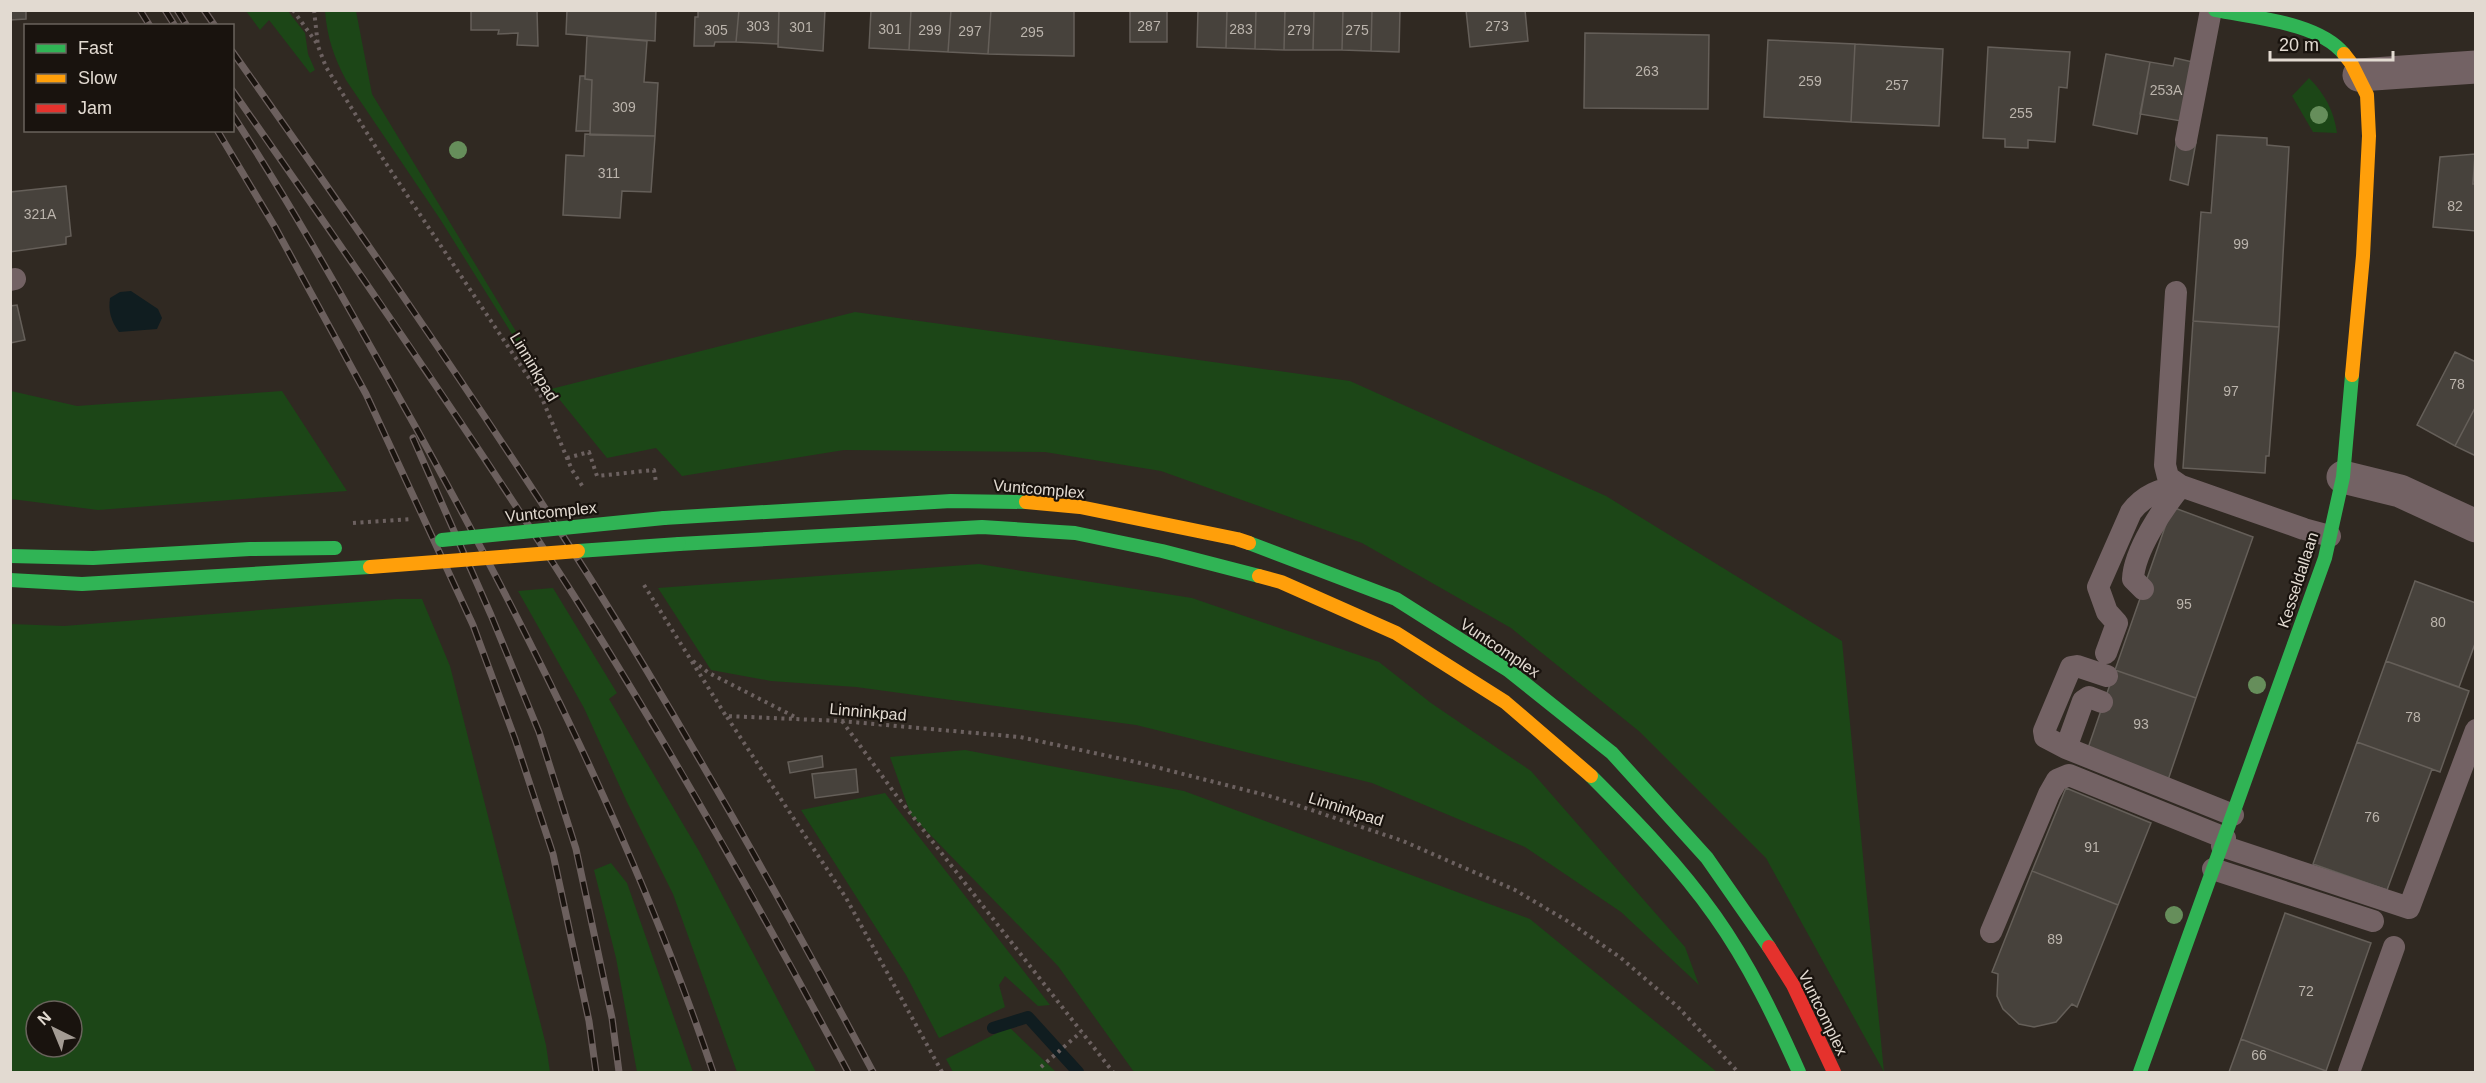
<svg xmlns="http://www.w3.org/2000/svg" width="2486" height="1083" viewBox="0 0 2486 1083" font-family="Arial,sans-serif">
<style>
.green{fill:#1c4617;fill-rule:evenodd}
.water{fill:#101d20}
.lines{fill:none;stroke-linecap:round;stroke-linejoin:round}
.stream{stroke:#101d20;stroke-width:12}
.building{fill:#47423c;stroke:#655f59;stroke-width:1.5}
.path{stroke:#6c6160;stroke-width:4;stroke-dasharray:3 4.5;stroke-linecap:butt}
.lane{stroke:#736264;stroke-width:22}
.street{stroke:#736264;stroke-width:33}
.fast{stroke:#30b455;stroke-width:14}
.slow{stroke:#ff9f0a;stroke-width:14}
.jam{stroke:#e5322d;stroke-width:14}
.rail-casing{stroke:#6c605e;stroke-width:7}
.rail{stroke:#19130e;stroke-width:4.5;stroke-dasharray:14;stroke-linecap:butt}
.path-bridge{stroke:#6c6160;stroke-width:4;stroke-dasharray:3 4.5;stroke-linecap:butt}
.fast-bridge{stroke:#30b455;stroke-width:14}
.slow-bridge{stroke:#ff9f0a;stroke-width:14}
.tree{fill:#668e5b}
.labels{text-anchor:middle;dominant-baseline:central;stroke-width:4.5;stroke-linejoin:round;paint-order:stroke}
.number-label{font-size:14px;fill:#bbb4ac}
.street-label{font-size:16px;fill:#e2dad1;stroke:#19130e}
</style>
<rect width="100%" height="100%" fill="#302922"/>
<path class="green" d="M246,11H288L305,33L308,54L315,70L310,73L269,20L260,30Z
M325,11H356L372,94L551,389L855,312L1350,381L1606,496L1842,641L1884,1072L1766,858L1640,732L1511,628L1362,543L1161,471L1045,452L844,450L682,476L656,448L607,458L551,389L547,390L440,219L346,80C334,58 327,37 325,11Z
M2309,78C2325,94 2334,111 2337,133L2313,132L2292,96Z
M11,391L77,406L282,391L347,491L98,510L11,499Z
M979,564L1192,598L1379,662L1431,703L1531,771L1685,947L1699,985L1621,912L1525,847L1372,783L1136,725L856,687L771,681L711,670L658,588Z
M553,588L617,693L609,699L699,851L816,1072H737L673,894L626,800L584,708L518,591Z
M396,599H422L450,666L546,1045L550,1072H11V624L64,626ZM36,1011H72V1047H36Z
M965,750L1184,791L1530,919L1717,1072H1134L1058,966L911,815L890,757Z
M885,793L1050,1005L1038,1006L1005,976L999,985L1005,1007L939,1038L906,975L801,810Z
M611,863L627,883L693,1072H637L616,958L594,870Z
M1009,1027L1056,1072H953L946,1059Z"/>
<path class="water" d="M131,291L158,309L162,318L157,329L119,332C111,321 108,311 110,298L120,292Z"/>
<g class="lines">
<path class="stream" d="M993,1028L1028,1017L1078,1072"/>
</g>
<path class="building" d="M10,10H26V19L10,20Z
M471,10H537L538,46L517,45L518,33L498,34L499,30H471Z
M567,10H656L655,41L566,34Z
M698,10H739L736,42H715L714,46H694L695,17H698Z
M739,10H779L778,44L736,42Z
M779,10H825L823,51L778,47Z
M871,10H911L909,50L869,48Z
M911,10H951L948,52L909,50Z
M951,10H991L988,54L948,52Z
M991,10H1074V56L988,54Z
M1130,10H1167V42H1130Z
M1198,10H1227L1226,48L1197,47Z
M1227,10H1256L1255,49L1226,48Z
M1256,10H1285L1284,50L1255,49Z
M1285,10H1314L1313,50H1284Z
M1314,10H1343L1342,50H1313Z
M1343,10H1372L1371,51L1342,50Z
M1372,10H1400L1399,52L1371,51Z
M1466,10H1525L1528,41L1470,47Z
M1585,33L1709,35L1708,109L1584,108Z
M587,36L647,41L644,82L658,83L655,136L590,135L592,80L585,79Z
M1768,40L1855,44L1851,122L1764,117Z
M1855,44L1943,49L1939,126L1851,122Z
M1988,47L2070,52L2067,88L2059,87L2055,142L2028,140V148L2005,147V139L1983,138Z
M2106,54L2150,62L2137,134L2093,125Z
M2175,58L2193,62L2181,121L2140,114L2150,62L2173,66Z
M580,76H585V79L592,80L590,131H576Z
M585,134L655,136L651,192L622,191L620,218L563,215L566,155L584,156Z
M2217,135L2267,138V145L2289,147L2279,327L2193,321L2201,212L2211,213Z
M2177,138L2196,142L2188,185L2170,180Z
M2475,154L2473,184H2476V231L2433,227L2440,157Z
M66,186L71,236L66,237V244L10,252V192Z
M17,305L25,340L10,343V306Z
M2193,321L2279,327L2269,456H2266L2265,473L2183,468Z
M2455,352L2476,362V406L2455,446L2417,425Z
M2476,406V456L2455,446Z
M2172,507L2253,537L2196,698L2115,670Z
M2415,581L2476,603V641L2459,687L2386,661Z
M2386,661L2469,691L2440,772L2357,742Z
M2115,670L2196,698L2168,780L2087,751Z
M2357,742L2432,769L2387,890L2313,864Z
M822,756L823,767L790,773L788,762Z
M856,769L858,792L815,798L812,774Z
M2066,788L2151,823L2118,905L2032,871Z
M2032,871L2118,905L2077,1007L2072,1004L2056,1022L2034,1027L2019,1024L2003,1009L1997,996L1998,974L1992,972Z
M2285,913L2371,943L2326,1071L2241,1039Z
M2241,1039L2326,1071L2325,1072H2229Z"/>
<g class="lines">
<path class="path" d="M293,10L318,45
M314,10L318,46L326,67L385,162L541,396L572,470L583,487
M567,458L589,452L597,476L654,470L656,482
M644,585L726,716L841,721L1020,737L1136,762L1273,797L1403,841L1515,890L1569,922L1621,958L1678,1007L1738,1072
M693,661L709,673L797,718
M727,717L846,898L942,1072
M842,721L896,795L1113,1072
M1041,1067L1081,1032"/>
<path class="lane" d="M2186,140L2211,10
M10,280L15,279
M2176,292L2165,465L2168,477L2181,486L2304,529L2330,536
M2143,589L2133,579C2134,551 2163,508 2181,486
M2106,653L2117,623L2107,612L2098,587L2131,512C2144,495 2160,489 2181,486
M2107,676L2077,666L2071,667L2044,731L2045,737L2066,748L2233,815
M2066,748L2083,701L2089,697L2102,702
M2222,846L2409,908L2476,730
M2213,869L2373,921
M1991,932L2049,794L2057,780L2069,775L2225,838
M2349,1072L2394,947"/>
<path class="street" d="M2359,75L2476,67
M2343,477L2400,491L2476,526"/>
<path class="fast" d="M2215,10C2254,18 2318,22 2344,54
M664,518L951,501L1026,502
M1249,543L1396,599L1508,670L1612,753L1707,858L1769,947
M679,544L982,527L1075,533L1162,551L1259,576
M10,556L93,558L250,549L335,548
M10,580L82,584L370,567
M1591,776C1635,820 1679,865 1715,916C1749,964 1775,1018 1799,1072
M2140,1072L2325,558L2343,477L2352,375"/>
<path class="slow" d="M2344,54L2351,63L2367,95L2369,136L2363,256L2352,375
M1026,502L1080,507L1237,539L1249,543
M1259,576L1281,582L1396,633L1505,702L1591,776"/>
<path class="jam" d="M1769,947L1793,985L1834,1072"/>
<g class="rail-casing">
<path id="rail" d="M140,10L150,26
M165,10L175,26
M177,10L187,26
M204,10L215,26
M232,51C355,225 476,399 590,578C691,739 784,905 873,1072
M232,90C347,254 461,419 569,588C669,745 760,908 848,1072
M232,114C298,215 356,321 415,426C530,634 637,847 713,1072
M217,130L275,227L366,394L473,625L515,739L553,854L589,1021L596,1072
M413,438L491,615L539,732L576,849L612,1018L619,1072"/>
</g>
<use href="#rail" class="rail"/>
<path class="path-bridge" d="M353,523L412,519"/>
<path class="fast-bridge" d="M442,540L664,518
M578,551L679,544"/>
<path class="slow-bridge" d="M370,567L578,551"/>
</g>
<g class="tree">
<circle cx="2319" cy="115" r="9"/>
<circle cx="458" cy="150" r="9"/>
<circle cx="2257" cy="685" r="9"/>
<circle cx="2174" cy="915" r="9"/>
</g>
<g class="labels">
<g class="number-label">
<text x="758" y="26">303</text>
<text x="1149" y="26">287</text>
<text x="1497" y="26">273</text>
<text x="801" y="27">301</text>
<text x="890" y="29">301</text>
<text x="1241" y="29">283</text>
<text x="716" y="30">305</text>
<text x="930" y="30">299</text>
<text x="1299" y="30">279</text>
<text x="1357" y="30">275</text>
<text x="970" y="31">297</text>
<text x="1032" y="32">295</text>
<text x="1647" y="71">263</text>
<text x="1810" y="81">259</text>
<text x="1897" y="85">257</text>
<text x="2166" y="90">253A</text>
<text x="624" y="107">309</text>
<text x="2021" y="113">255</text>
<text x="609" y="173">311</text>
<text x="2455" y="206">82</text>
<text x="40" y="214">321A</text>
<text x="2241" y="244">99</text>
<text x="2457" y="384">78</text>
<text x="2231" y="391">97</text>
<text x="2184" y="604">95</text>
<text x="2438" y="622">80</text>
<text x="2413" y="717">78</text>
<text x="2141" y="724">93</text>
<text x="2372" y="817">76</text>
<text x="2092" y="847">91</text>
<text x="2055" y="939">89</text>
<text x="2306" y="991">72</text>
<text x="2259" y="1055">66</text>
</g>
<g class="street-label">
<text transform="translate(534 367) rotate(59)">Linninkpad</text>
<text transform="translate(1039 489) rotate(5)">Vuntcomplex</text>
<text transform="translate(551 512) rotate(-6)">Vuntcomplex</text>
<text transform="translate(2298 580) rotate(-72)">Kesseldallaan</text>
<text transform="translate(1500 648) rotate(34)">Vuntcomplex</text>
<text transform="translate(868 712) rotate(5)">Linninkpad</text>
<text transform="translate(1346 809) rotate(18)">Linninkpad</text>
<text transform="translate(1823 1013) rotate(64)">Vuntcomplex</text>
</g>
</g>
<rect width="2486" height="1083" fill="none" stroke="#e2dad1" stroke-width="24"/>
<rect x="24" y="24" width="210" height="108" fill="#19130e" stroke="#69635c" stroke-width="1.5"/>
<rect x="36" y="44" width="30" height="9" fill="#30b455" stroke="#69635c" stroke-width="1.5"/>
<text x="78" y="54" font-size="18" fill="#e2dad1">Fast</text>
<rect x="36" y="74" width="30" height="9" fill="#ff9f0a" stroke="#69635c" stroke-width="1.5"/>
<text x="78" y="84" font-size="18" fill="#e2dad1">Slow</text>
<rect x="36" y="104" width="30" height="9" fill="#e5322d" stroke="#69635c" stroke-width="1.5"/>
<text x="78" y="114" font-size="18" fill="#e2dad1">Jam</text>
<g transform="translate(54 1029) rotate(317)"><circle r="28" fill="#19130e" stroke="#69635c" stroke-width="1.5"/>
<path d="M0-4.5L10 22L0 15L-10 22Z" fill="#a49c94"/>
<text y="-9" font-size="16" font-weight="bold" text-anchor="middle" fill="#e2dad1">N</text>
</g>
<path d="M2270 51v9h123v-9" fill="none" stroke="#e2dad1" stroke-width="3"/>
<text x="2279" y="51" font-size="18" fill="#e2dad1" stroke="#19130e" stroke-width="4.5" paint-order="stroke">20 m</text>
</svg>
